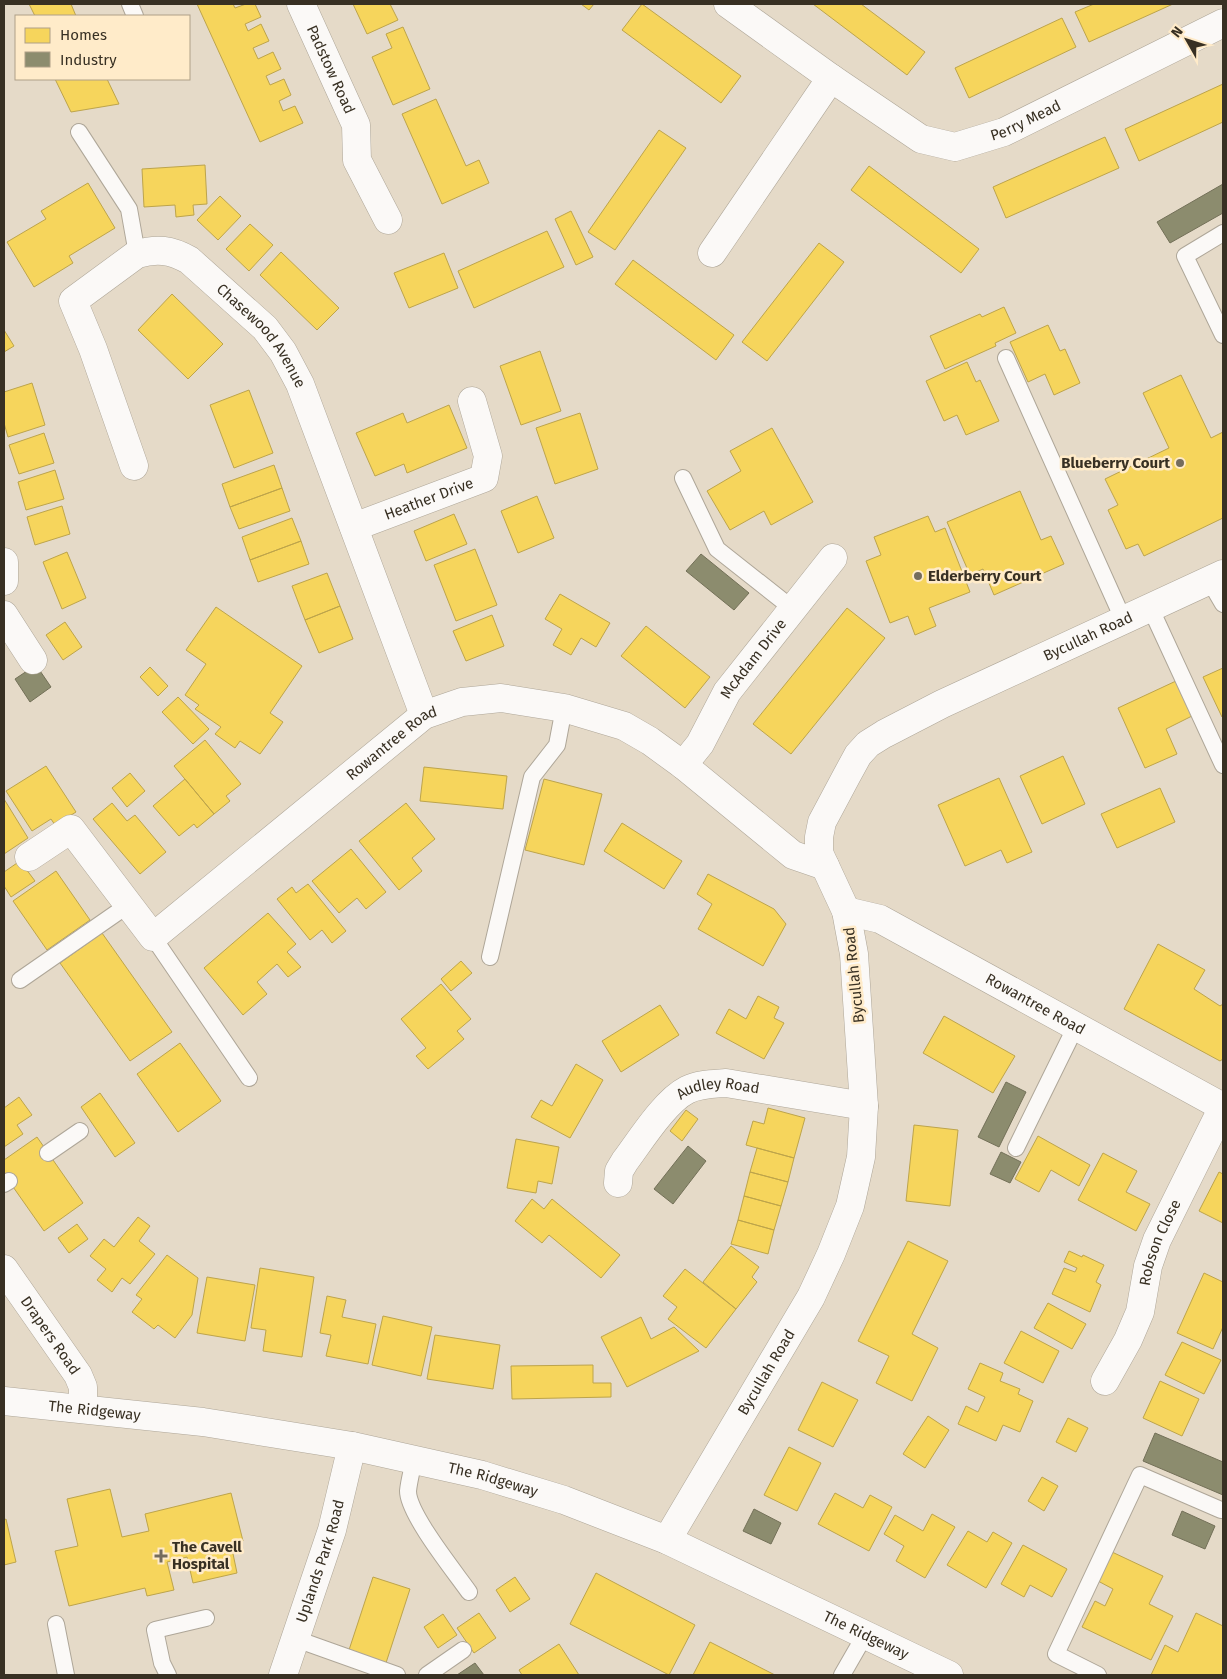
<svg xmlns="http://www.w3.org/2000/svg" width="1227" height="1679" viewBox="0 0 1227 1679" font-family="'Fira Sans',sans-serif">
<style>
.homes{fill:#f6d55c;stroke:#bda44b}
.industry{fill:#8c8c6e;stroke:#737058}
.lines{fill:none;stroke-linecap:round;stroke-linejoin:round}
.lane-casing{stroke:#aea698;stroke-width:18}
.street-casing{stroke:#aea698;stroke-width:29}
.secondary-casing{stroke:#aea698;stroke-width:29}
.primary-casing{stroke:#aea698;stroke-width:29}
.lane{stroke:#fbf9f7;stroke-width:16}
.street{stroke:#fbf9f7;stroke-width:28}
.secondary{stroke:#fbf9f7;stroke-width:28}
.primary{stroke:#fbf9f7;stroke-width:28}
.poi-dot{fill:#756c5d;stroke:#ffebc9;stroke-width:2}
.labels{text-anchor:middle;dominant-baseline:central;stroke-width:5;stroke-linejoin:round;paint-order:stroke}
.street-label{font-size:15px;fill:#383023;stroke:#ffebc9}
.poi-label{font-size:15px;font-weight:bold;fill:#383023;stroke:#ffebc9;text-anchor:start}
</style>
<rect width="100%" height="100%" fill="#e5dac8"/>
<path class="homes" d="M29,4H71L76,16H35Z
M197,4H233L235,8L246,4H255L261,17L245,24L248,31L261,24L269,41L253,48L258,59L273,52L281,69L266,76L270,85L284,79L291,95L279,101L283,111L295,106L303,123L260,142Z
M353,4H390L398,20L367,34Z
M581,4H594L589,10Z
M642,4L741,76L721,103L622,30Z
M813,4H861L925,52L907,75Z
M1094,4H1173L1089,42L1075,12Z
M1062,18L1076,47L969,98L955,68Z
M403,27L430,89L393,105L372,57L392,48L386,34Z
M55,79H107L119,104L71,112Z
M1223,84V122L1139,161L1125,129Z
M436,99L466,166L479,160L489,183L442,204L402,114Z
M659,130L686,148L615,250L588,232Z
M1105,137L1119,168L1006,218L993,187Z
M205,165L207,204L193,205L194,215L176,217L175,205L144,207L142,169Z
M869,166L979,249L961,273L851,190Z
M88,183L115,228L69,256L73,263L34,287L7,242L46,219L41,211Z
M220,196L241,216L218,240L197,220Z
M571,211L593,257L576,265L555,219Z
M250,224L273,245L249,271L226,249Z
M547,231L564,267L474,308L458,271Z
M819,243L844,262L767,361L742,342Z
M281,252L339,308L317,330L260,275Z
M444,253L458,288L409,308L394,273Z
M633,260L734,335L716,360L615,284Z
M172,294L223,344L188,379L138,330Z
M1004,307L1016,333L995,343L996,346L945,369L930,336L980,314L982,317Z
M1048,325L1060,351L1065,349L1080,383L1054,395L1045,374L1028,382L1010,342Z
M4,330L14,346L4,352Z
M540,351L561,411L521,425L500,366Z
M967,362L976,382L980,380L999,421L966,435L957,415L944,421L926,381Z
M1181,375L1211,438L1223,432V518L1144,556L1138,544L1126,549L1108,510L1118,505L1105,479L1169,448L1143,393Z
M32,383L45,425L8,437L4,423V392Z
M249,390L273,453L234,468L210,405Z
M449,405L467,448L407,473L404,464L375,476L356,433L403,413L407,423Z
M580,413L598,469L555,484L536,428Z
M772,428L813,502L771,525L764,511L730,530L707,491L741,471L730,451Z
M44,433L54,463L19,474L9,445Z
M274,465L282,488L230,507L222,484Z
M55,470L64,499L26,510L18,482Z
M282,488L290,511L239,529L230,507Z
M1020,491L1041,540L1051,536L1064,564L994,595L983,569L970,575L947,522Z
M537,496L554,538L518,553L501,511Z
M62,506L70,534L35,545L27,517Z
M454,514L467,544L426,561L414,531Z
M928,516L935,532L945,528L970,592L929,608L936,626L915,635L908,616L890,623L866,561L881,555L874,537Z
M292,518L301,541L250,560L242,537Z
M301,541L309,564L258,582L250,560Z
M475,549L497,605L456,621L434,565Z
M67,552L86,598L62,609L43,562Z
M327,573L340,606L305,620L292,586Z
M560,594L610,623L596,647L581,638L571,655L553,645L562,629L545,619Z
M340,606L353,639L319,653L305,620Z
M216,607L302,666L270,713L283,722L260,754L240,741L235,748L215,734L221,727L195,709L199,705L185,695L206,664L186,650Z
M847,608L885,638L791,754L753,724Z
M492,615L504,646L466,661L453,631Z
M65,622L82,647L63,660L46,635Z
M646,626L710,677L685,708L621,656Z
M150,667L168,686L158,696L140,677Z
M1223,668V716L1222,717L1203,677Z
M1176,681L1192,716L1166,729L1177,754L1145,768L1118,708Z
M178,697L209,729L193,744L162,712Z
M205,740L241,784L226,796L230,801L214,814L174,766Z
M1063,756L1085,804L1042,824L1020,776Z
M46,766L76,812L55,825L51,819L32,831L6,791Z
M424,767L507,776L503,809L420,801Z
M130,773L145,791L127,807L112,788Z
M999,778L1032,852L1007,863L1001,850L965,866L938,805Z
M185,779L214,814L197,828L194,824L179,836L153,806Z
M544,779L602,794L584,865L525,850Z
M1160,788L1175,822L1117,848L1101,814Z
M4,799L28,838L4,854Z
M112,803L127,821L135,815L166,852L140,874L93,819Z
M406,803L435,839L412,858L422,871L399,890L359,841Z
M622,823L682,861L664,889L604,851Z
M351,849L386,892L366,909L357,898L339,913L312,881Z
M20,861L35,881L11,897L4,886V872Z
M56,871L90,920L47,950L13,901Z
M708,874L774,909L786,924L763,966L698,929L712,904L697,894Z
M308,884L346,931L332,943L322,930L310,940L277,899L292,887L296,893Z
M268,913L296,944L287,952L301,967L288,977L277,964L257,982L267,994L243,1015L204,968Z
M102,933L172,1032L130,1061L60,963Z
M1158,944L1205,970L1194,989L1220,1006L1223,1004V1059L1220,1061L1124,1009Z
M461,961L472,973L451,991L441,979Z
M441,984L471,1019L457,1031L464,1039L428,1069L416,1056L426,1048L401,1019Z
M758,996L779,1007L774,1018L784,1023L764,1059L716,1033L729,1009L746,1019Z
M660,1005L679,1035L621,1072L602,1041Z
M944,1016L1015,1056L993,1093L923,1053Z
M180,1043L221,1101L178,1132L137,1074Z
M576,1064L603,1080L570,1138L531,1117L541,1100L552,1106Z
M100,1093L135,1143L115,1157L81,1107Z
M19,1097L32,1115L17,1125L23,1134L4,1147V1108Z
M768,1108L805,1118L794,1158L746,1145L753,1121L764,1124Z
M686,1110L698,1119L682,1141L670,1131Z
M914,1125L958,1130L950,1206L906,1201Z
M1038,1136L1090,1165L1079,1186L1051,1170L1039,1192L1015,1179Z
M37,1137L83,1203L44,1231L4,1174V1160Z
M516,1139L559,1147L552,1184L538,1181L536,1193L507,1188Z
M757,1148L794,1158L788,1182L750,1172Z
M1103,1153L1137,1171L1126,1192L1150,1204L1136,1231L1078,1200Z
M750,1172L788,1182L781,1206L744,1196Z
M1219,1172L1223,1174V1223L1199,1211Z
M744,1196L781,1206L774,1230L738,1220Z
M532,1199L544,1209L552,1199L620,1255L601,1278L549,1235L542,1243L515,1221Z
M138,1217L150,1226L139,1241L155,1254L130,1284L122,1278L112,1292L97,1280L106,1269L90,1256L104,1239L114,1247Z
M738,1220L774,1230L768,1254L731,1244Z
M77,1224L88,1239L69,1253L58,1238Z
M908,1241L948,1261L912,1334L938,1348L912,1401L876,1383L889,1356L858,1341Z
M731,1246L759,1267L752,1277L757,1282L736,1309L703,1282Z
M1069,1251L1082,1257L1083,1255L1104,1265L1096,1282L1101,1285L1090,1312L1052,1294L1064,1268L1075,1272L1077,1268L1064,1262Z
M167,1255L198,1278L192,1315L175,1338L158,1325L154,1329L132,1312L142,1299L136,1295Z
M260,1268L314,1277L302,1357L263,1351L266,1330L251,1328Z
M685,1269L736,1309L706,1348L668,1319L677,1307L663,1296Z
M1204,1273L1223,1282V1327L1213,1349L1177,1333Z
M207,1277L255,1285L245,1341L197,1333Z
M327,1296L346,1300L342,1317L376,1324L368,1364L326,1356L331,1335L320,1333Z
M1048,1303L1086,1324L1072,1349L1034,1328Z
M383,1316L432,1327L421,1376L372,1365Z
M641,1317L651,1339L674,1327L699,1351L627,1387L601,1337Z
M1021,1331L1059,1351L1043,1383L1004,1363Z
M435,1335L500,1345L493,1389L427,1379Z
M1182,1342L1221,1360L1204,1394L1165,1375Z
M980,1363L1003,1373L1000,1381L1020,1389L1018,1394L1033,1401L1020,1432L1003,1425L996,1441L958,1424L966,1406L978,1412L985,1397L968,1389Z
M593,1365V1383H611V1397L512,1399L511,1366Z
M1160,1381L1199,1399L1182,1436L1143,1418Z
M822,1382L858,1400L833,1447L798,1430Z
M928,1416L949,1430L925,1468L903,1454Z
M1068,1418L1088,1428L1076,1452L1056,1442Z
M789,1447L821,1463L797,1511L764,1495Z
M1042,1477L1058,1486L1044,1511L1028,1501Z
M110,1489L122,1537L149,1531L145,1514L231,1493L243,1541L231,1544L237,1573L193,1583L187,1557L167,1562L174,1590L147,1596L145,1588L69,1606L55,1551L78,1546L67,1499Z
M835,1493L863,1508L870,1495L892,1507L869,1551L818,1524Z
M932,1514L955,1527L925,1578L896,1561L904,1546L884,1534L895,1515L923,1531Z
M6,1519L16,1562L4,1565V1520Z
M968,1531L987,1542L993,1532L1012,1543L986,1588L947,1565Z
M1023,1545L1067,1569L1052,1597L1030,1585L1024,1597L1001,1584Z
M1112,1552L1163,1576L1149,1604L1173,1616L1151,1660L1082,1627L1095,1601L1105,1606L1113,1589L1098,1581Z
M596,1573L695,1625L669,1675L570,1624Z
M373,1577L410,1589L385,1666L348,1653Z
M515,1577L530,1599L510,1612L496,1590Z
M479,1613L496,1638L474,1653L457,1628Z
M1196,1613L1223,1626V1675H1151L1165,1645L1178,1652Z
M443,1614L457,1635L438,1648L424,1627Z
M710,1642L775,1675H693Z
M559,1644L579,1675H522L519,1670Z"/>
<path class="industry" d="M1223,184V213L1170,243L1157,222Z
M701,554L749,593L734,610L686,571Z
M36,665L51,687L30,702L15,679Z
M1006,1082L1026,1092L999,1147L978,1137Z
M688,1146L706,1161L673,1204L654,1189Z
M1001,1152L1021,1162L1010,1183L990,1174Z
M1155,1433L1223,1462V1495L1143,1461Z
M754,1509L781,1523L771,1544L743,1531Z
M1182,1511L1215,1526L1205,1549L1172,1535Z
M475,1663L484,1675H457Z"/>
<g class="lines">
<g class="lane-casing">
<path id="lane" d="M130,4L135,16
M79,132L129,209L137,254
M1223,233L1185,256L1223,335
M1006,358L1123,619
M683,478L717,549L793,609
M1209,580L1223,604
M1150,607L1223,765
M153,937L249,1078
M490,957L532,777L557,745L564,708
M20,980L128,905
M1016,1148L1076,1026
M48,1153L80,1131
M4,1184L9,1181
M414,1460C412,1470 409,1481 408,1491C408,1514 455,1572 469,1592
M56,1624L66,1675
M296,1639L397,1675
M168,1675L162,1663L155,1630L206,1618
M427,1675L463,1650
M842,1675L865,1635
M1098,1675L1056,1654L1140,1475L1221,1510"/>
</g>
<g class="street-casing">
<g id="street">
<path id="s1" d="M301,4L356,125L357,160L388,220"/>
<path id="s2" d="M728,4L831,78L921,139L955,147L1004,132L1223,23"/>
<path d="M712,253L831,78"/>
<path id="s3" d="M134,466L93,349L73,301L137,254C157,248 171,250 189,260L265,328L283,352L300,384L424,715"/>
<path id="s4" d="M354,527L484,478L488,456L472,401"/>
<path d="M4,562V581"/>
<path d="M4,615L33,660"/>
<path id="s5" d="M683,765L700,744L727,692L833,558"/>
<path id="s6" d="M29,857L71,829L153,937L424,715L462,702L501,698L564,708L624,726L650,741L683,765L793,855L825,866"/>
<path id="s7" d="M846,911L880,919L1223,1107"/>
<path id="s8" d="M618,1183L619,1171L625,1161C640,1141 665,1101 687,1090C699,1084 713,1084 726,1083L864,1106"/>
<path id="s9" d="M1105,1381L1128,1340L1140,1312L1148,1266L1157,1240L1223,1107"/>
<path id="s10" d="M667,1540L811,1297L831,1254L850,1206L861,1157L864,1106L854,954L846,911L819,853V837L822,822L846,777L858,755L868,744L884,734L942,704L1223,574"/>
</g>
</g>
<g class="secondary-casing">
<g id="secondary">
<path id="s11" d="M4,1269L78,1375L83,1387V1409"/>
<path id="s12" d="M283,1675L332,1530L352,1446"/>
</g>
</g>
<g class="primary-casing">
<g id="primary">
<path id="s13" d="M4,1401L203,1422L352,1446L482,1475L564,1500L667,1540L949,1675"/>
</g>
</g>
<use href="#lane" class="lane"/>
<use href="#street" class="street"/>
<use href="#secondary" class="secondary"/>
<use href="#primary" class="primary"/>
</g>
<g class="poi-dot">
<circle cx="1180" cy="463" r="5"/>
<circle cx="918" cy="576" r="5"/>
<path d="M158.5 1548.5h5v5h5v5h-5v5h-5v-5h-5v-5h5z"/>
</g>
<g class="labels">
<g class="street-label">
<text stroke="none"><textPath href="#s1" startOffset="72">Padstow Road</textPath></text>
<text stroke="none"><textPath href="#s2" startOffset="346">Perry Mead</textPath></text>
<text stroke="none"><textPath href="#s3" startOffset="415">Chasewood Avenue</textPath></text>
<text stroke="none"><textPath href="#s4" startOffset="80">Heather Drive</textPath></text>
<text stroke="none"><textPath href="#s10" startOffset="1110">Bycullah Road</textPath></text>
<text stroke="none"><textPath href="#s5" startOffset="128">McAdam Drive</textPath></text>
<text stroke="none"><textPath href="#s6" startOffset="494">Rowantree Road</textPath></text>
<text transform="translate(854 975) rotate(-96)">Bycullah Road</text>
<text stroke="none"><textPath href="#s7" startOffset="212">Rowantree Road</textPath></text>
<text stroke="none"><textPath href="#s8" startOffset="150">Audley Road</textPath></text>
<text stroke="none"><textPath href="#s9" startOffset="150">Robson Close</textPath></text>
<text stroke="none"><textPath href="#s11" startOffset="81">Drapers Road</textPath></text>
<text stroke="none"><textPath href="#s10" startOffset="195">Bycullah Road</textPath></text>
<text stroke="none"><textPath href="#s13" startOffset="91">The Ridgeway</textPath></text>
<text stroke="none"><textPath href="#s13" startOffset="496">The Ridgeway</textPath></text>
<text stroke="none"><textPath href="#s12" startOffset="120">Uplands Park Road</textPath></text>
<text stroke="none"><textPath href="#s13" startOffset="901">The Ridgeway</textPath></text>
</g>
<g class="poi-label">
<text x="1170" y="463" text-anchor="end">Blueberry Court</text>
<text x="928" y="576">Elderberry Court</text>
<text x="172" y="1547">The Cavell<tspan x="172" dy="17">Hospital</tspan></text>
</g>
</g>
<rect width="1227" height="1679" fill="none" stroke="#383023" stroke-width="10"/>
<rect x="15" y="15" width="175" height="65" fill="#ffebc9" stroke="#afa087"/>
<rect x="25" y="28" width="25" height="15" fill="#f6d55c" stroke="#afa087"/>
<text x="60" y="40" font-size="15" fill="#383023">Homes</text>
<rect x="25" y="52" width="25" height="15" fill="#8c8c6e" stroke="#afa087"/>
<text x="60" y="65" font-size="15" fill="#383023">Industry</text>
<g transform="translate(1187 40) rotate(309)" stroke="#ffebc9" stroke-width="4" paint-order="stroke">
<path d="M0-4L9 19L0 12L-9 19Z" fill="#383023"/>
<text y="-8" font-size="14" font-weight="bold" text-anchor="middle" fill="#383023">N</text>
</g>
</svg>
